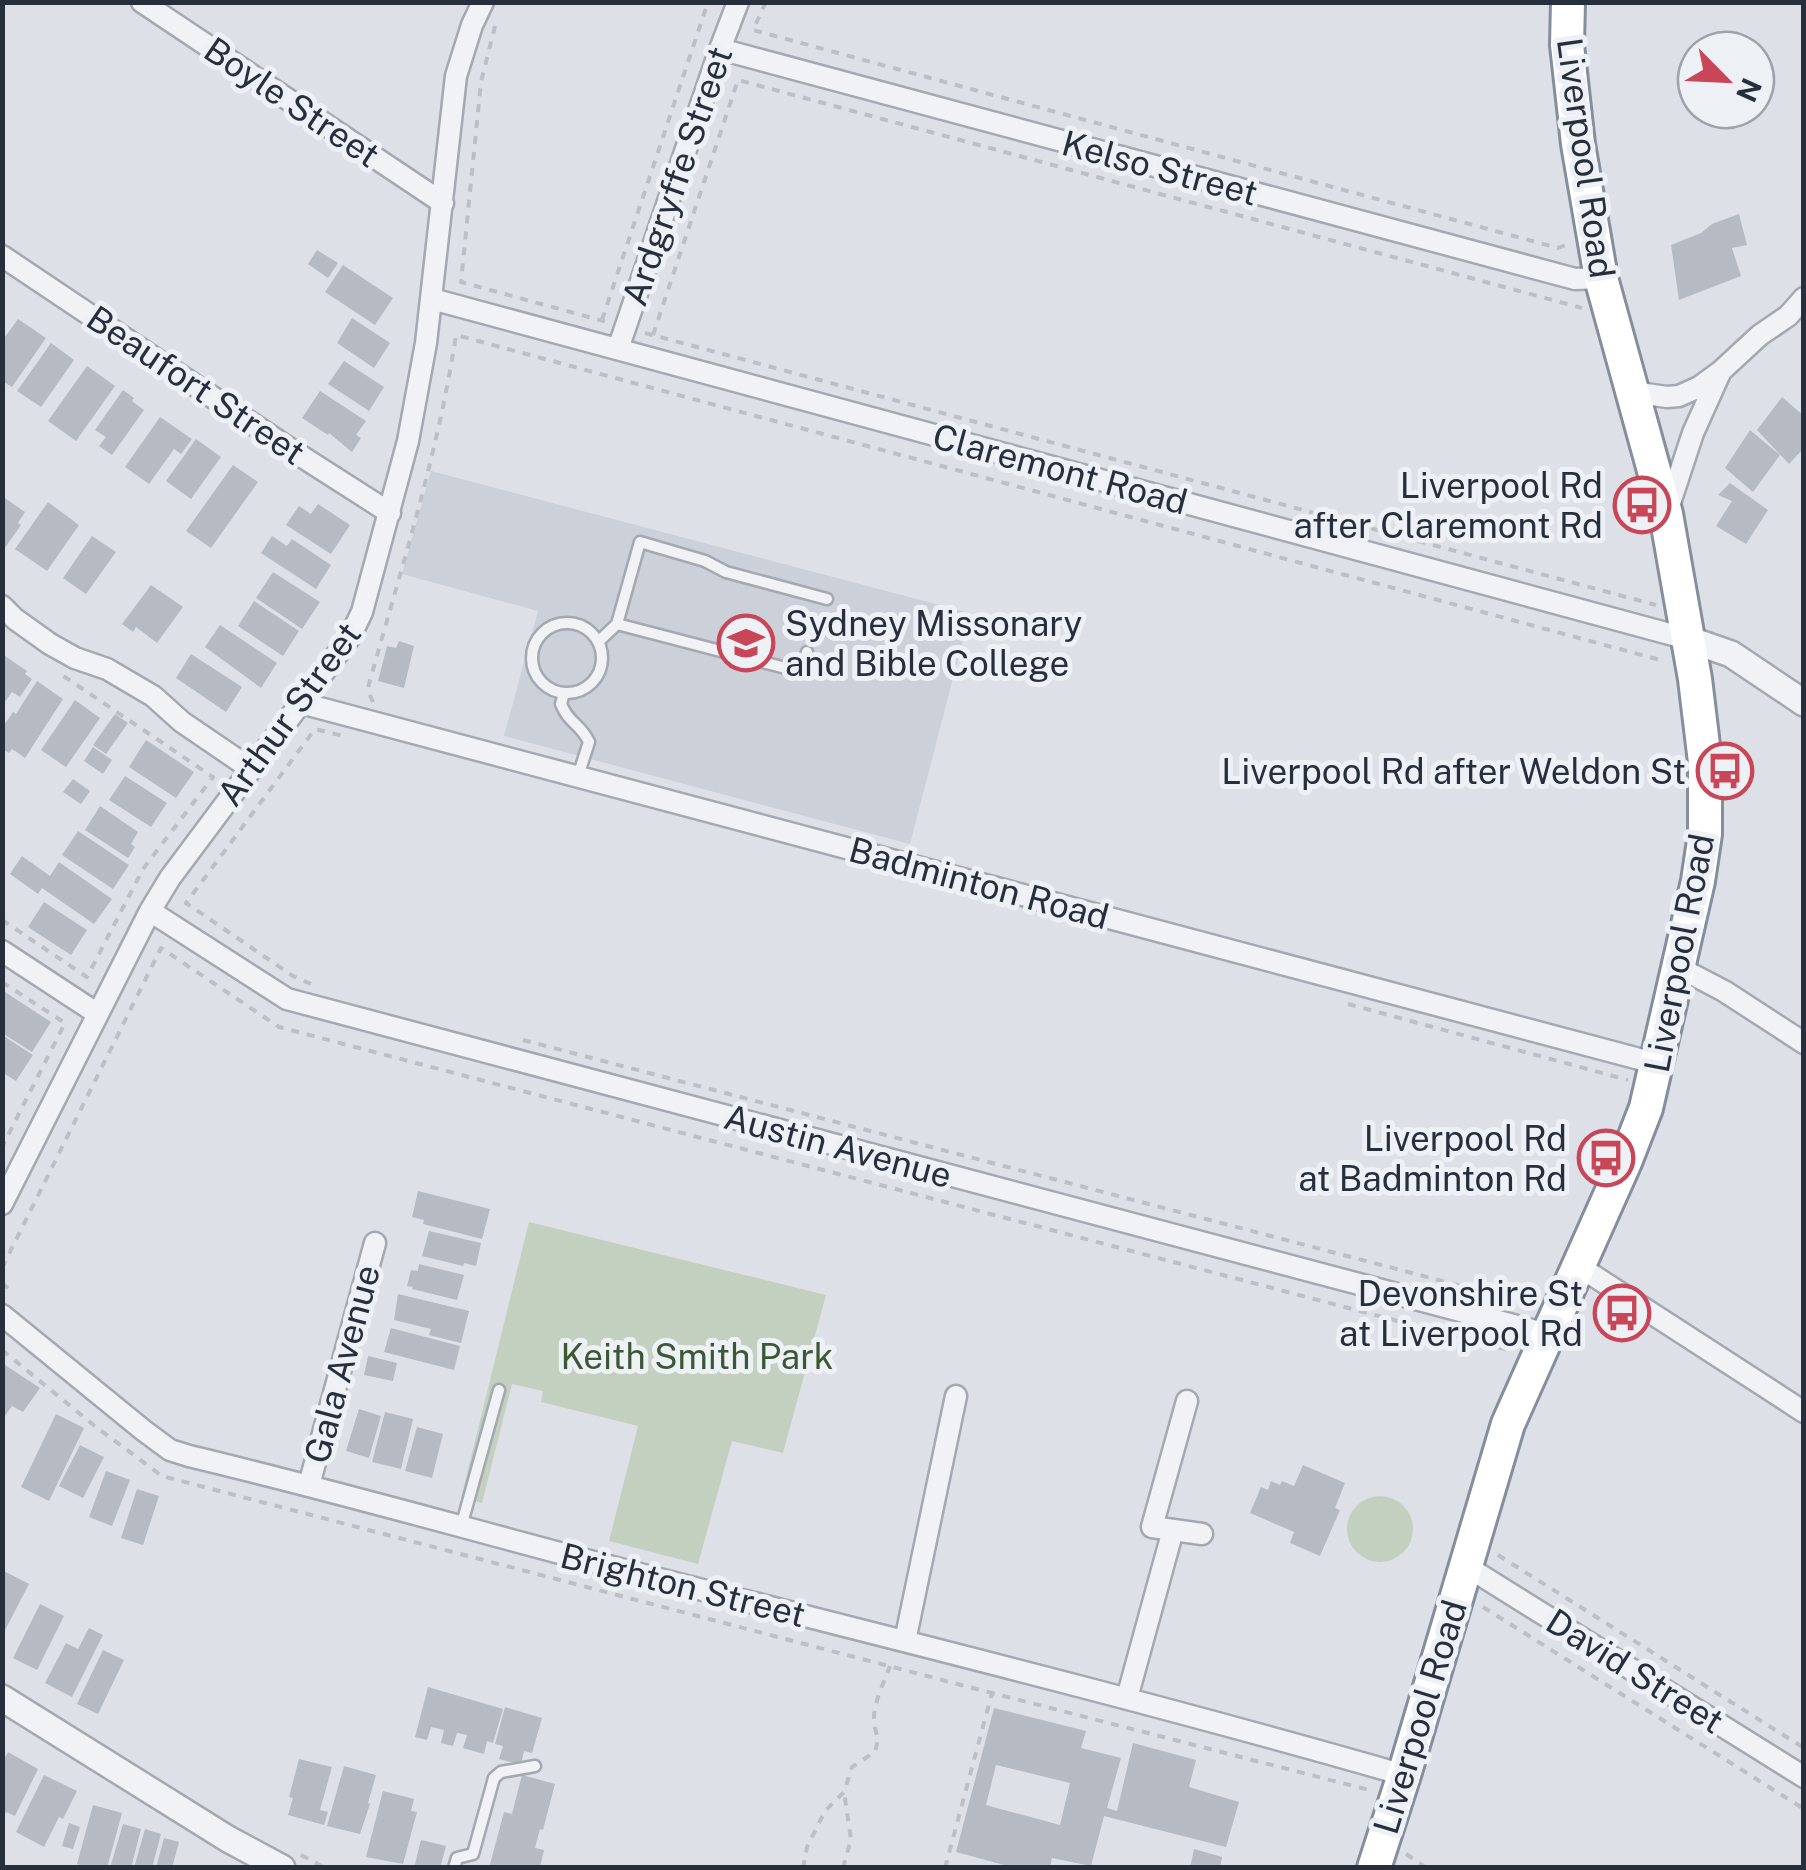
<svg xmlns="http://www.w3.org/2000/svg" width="1806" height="1870" viewBox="0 0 1806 1870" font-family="'Public Sans',sans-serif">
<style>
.built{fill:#ccd0d8}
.green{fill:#c3d0bf}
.building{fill:#b5bac3;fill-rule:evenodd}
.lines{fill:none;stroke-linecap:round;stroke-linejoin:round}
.service-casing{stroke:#a3a8b1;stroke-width:15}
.minor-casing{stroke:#a3a8b1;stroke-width:25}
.tertiary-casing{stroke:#a3a8b1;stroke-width:30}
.trunk-casing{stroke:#868e9d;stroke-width:38}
.path{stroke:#bcbfc5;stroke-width:4;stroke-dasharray:8 8;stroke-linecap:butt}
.service{stroke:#f0f2f5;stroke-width:10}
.minor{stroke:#f0f2f5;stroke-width:20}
.tertiary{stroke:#f0f2f5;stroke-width:25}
.trunk{stroke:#fff;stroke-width:32}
.labels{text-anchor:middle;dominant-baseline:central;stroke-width:10;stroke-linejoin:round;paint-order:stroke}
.street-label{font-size:35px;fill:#272f3d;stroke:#edf0f4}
.poi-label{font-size:35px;fill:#272f3d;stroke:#edf0f4;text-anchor:end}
.park-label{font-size:35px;fill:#3b5835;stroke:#edf0f4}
</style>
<rect width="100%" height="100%" fill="#dde1e7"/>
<path class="built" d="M431,471L970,613L910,844L504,736L538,611L402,574Z"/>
<path class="green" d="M529,1222L826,1295L783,1453L732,1441L698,1564L609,1541L638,1426L541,1402L543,1391L512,1384L482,1503L461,1498Z
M1347 1529a33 33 0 1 1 66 0a33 33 0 1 1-66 0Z"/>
<path class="building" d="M1739,214L1747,245L1732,248L1741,276L1679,300L1671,245L1701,233L1712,224Z
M317,250L338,263L328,278L308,264Z
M343,265L393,298L375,325L325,292Z
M352,318L390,343L374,368L337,343Z
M18,319L46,338L12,387L2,381V341Z
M51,343L74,360L41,407L17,391Z
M344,361L384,387L369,411L328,384Z
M87,366L115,386L76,441L48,421Z
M123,390L134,398L132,401L144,410L112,455L99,446L106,437L95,430Z
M320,391L366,421L356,435L361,438L352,452L329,433L328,435L302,418Z
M1782,397L1804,416V448L1789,464L1757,430Z
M160,417L192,439L181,454L174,449L149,484L125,467Z
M1750,430L1780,455L1753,492L1725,468Z
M196,439L221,457L191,499L166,481Z
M233,465L258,482L211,548L186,531Z
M1730,483L1768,510L1746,544L1716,526L1732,501L1718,495Z
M2,496L25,512L18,523L21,525L2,552Z
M48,502L79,525L47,571L15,549Z
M318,504L350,525L331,554L286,525L299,506L311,514Z
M92,536L116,552L86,594L63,578Z
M272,536L287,546L292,539L331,565L316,589L261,553Z
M273,572L320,602L302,629L256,598Z
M151,585L183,607L157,643L136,627L133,632L122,624Z
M254,601L299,631L283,656L238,626Z
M220,625L277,663L261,688L205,647Z
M399,641L414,646L404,688L378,681L387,646L396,648Z
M2,654L27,671L25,674L32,679L20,697L12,692L2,706Z
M191,654L242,687L226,712L176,678Z
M37,681L63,699L25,758L12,749L9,753L2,749V728L13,712L16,714Z
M75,700L100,718L66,767L41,750Z
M115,714L128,723L106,754L93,745Z
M146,740L194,772L176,798L129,767Z
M93,747L112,760L103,774L84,761Z
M125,776L167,803L151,827L109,800Z
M73,779L90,791L81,804L63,792Z
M100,806L138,832L131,844L135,847L128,858L85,830Z
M78,831L129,865L113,889L62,855Z
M22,856L50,876L59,862L112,899L94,924L42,888L38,894L10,874Z
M44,902L87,930L71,955L28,927Z
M2,990L51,1022L32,1052L2,1033Z
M2,1035L33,1055L16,1081L2,1072Z
M418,1191L490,1209L482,1239L423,1224L424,1220L412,1217Z
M429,1231L481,1243L476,1266L464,1263L463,1266L422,1256Z
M419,1264L464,1275L457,1300L412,1289L413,1287L407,1286L411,1270L418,1271Z
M398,1294L469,1311L461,1343L429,1335L431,1329L394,1320Z
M391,1328L460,1346L454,1370L384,1352Z
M368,1356L397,1363L393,1381L364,1375Z
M2,1363L40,1388L23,1412L12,1406L2,1420Z
M359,1409L381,1416L369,1458L346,1451Z
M385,1412L413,1419L401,1469L372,1462Z
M56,1414L84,1428L49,1501L21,1487Z
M417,1427L443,1434L432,1478L405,1471Z
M80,1445L104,1457L83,1498L59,1486Z
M1303,1465L1345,1483L1335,1508L1340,1510L1320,1556L1290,1543L1294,1532L1250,1513L1261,1487L1268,1490L1271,1481L1280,1485L1282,1481L1294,1486Z
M106,1471L130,1480L112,1526L89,1517Z
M137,1489L159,1496L143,1545L121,1538Z
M2,1570L29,1584L2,1636Z
M40,1604L64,1616L37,1670L13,1658Z
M89,1628L103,1635L72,1697L45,1683L66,1643L78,1649Z
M103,1650L124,1660L98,1714L77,1704Z
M428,1687L503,1709L493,1743L487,1741L484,1754L463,1748L467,1735L457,1733L453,1746L441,1743L444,1730L431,1727L427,1740L415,1737Z
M505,1707L542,1718L532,1753L524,1751L521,1765L499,1759L503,1746L495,1744Z
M994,1708L1086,1731L1081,1748L1121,1758L1107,1808L1117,1811L1133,1743L1196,1760L1189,1787L1239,1802L1226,1847L1104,1816L1091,1866L1052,1858L1050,1868H1015L956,1852ZM996,1765L1070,1783L1060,1825L986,1805Z
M8,1752L38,1769L15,1816L6,1812L2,1819V1763Z
M299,1759L332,1767L320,1810L328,1812L324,1825L288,1815L293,1798L289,1797Z
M344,1766L376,1775L368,1803L370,1804L360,1834L327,1826Z
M44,1775L77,1791L63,1819L59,1817L44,1847L16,1832Z
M522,1775L555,1784L543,1830L540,1829L535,1848L544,1850L540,1868H489L504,1812L512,1814Z
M383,1791L414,1799L411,1811L417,1812L403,1864L366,1857Z
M93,1805L122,1813L107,1868H90L77,1864Z
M69,1823L80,1827L73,1849L62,1846Z
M123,1824L141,1829L131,1868H110Z
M145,1829L161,1834L152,1868H134Z
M164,1838L179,1842L172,1868H156Z
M421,1840L446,1846L440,1868H414Z
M1194,1849L1222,1857L1220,1868H1190Z"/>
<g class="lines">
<g class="service-casing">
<path id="service" d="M532 658a35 35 0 1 1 70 0a35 35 0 1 1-70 0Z
M617,624L640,542L705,561L726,572L827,599
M599,641L617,624L801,672L807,652
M564,693L561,704C569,724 581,724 589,742L578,776
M461,1527L499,1390
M454,1868L457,1858L473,1854L494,1778L501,1772L535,1766"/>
</g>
<g class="minor-casing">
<path id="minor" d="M142,2L443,203
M720,49L1575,279L1601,278
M2,256L290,449L390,513
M432,299L1688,639
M618,349L720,49L738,2
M1632,392L1667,397L1679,396L1699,387L1721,371L1760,335L1788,316L1804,298
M1668,509L1693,433L1720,373
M2,606L15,619L50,644L75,658L107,669L153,696L182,722L251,769
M301,703L1658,1064
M150,911L287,999L1547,1334
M2,951L98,1014
M1678,967L1724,991L1804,1043
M2,1204L150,911L170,878L350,637L362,612L408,441L426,343L456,76L472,25L483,2
M1577,1265L1804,1412
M2,1315L143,1430L170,1450L189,1456C336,1491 482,1533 628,1571C887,1637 1147,1701 1404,1775
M1187,1401L1152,1527L1202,1534
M309,1485L375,1243
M1466,1566L1804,1777
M905,1641L956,1396
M1127,1698L1173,1530"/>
</g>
<g class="tertiary-casing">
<path id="tertiary" d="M1688,639L1731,654L1804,703
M2,1698L228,1839L282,1868"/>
</g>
<g class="trunk-casing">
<path id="trunk" d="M1374,1868L1404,1775L1508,1424L1625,1162L1646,1108L1698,881L1705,834V762L1695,679L1666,514L1601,278L1578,144L1567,45L1568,2"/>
</g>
<path class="path" d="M766,2L753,30L1558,248L1568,244
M495,26L481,82L461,282L607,322
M602,320L708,2
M645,333L1656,605
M653,335L738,80L1582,308
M373,702L368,691L369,684C401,569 438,454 456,335L1664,661
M2,920L87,977L143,869L213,777L59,673
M2,982L65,1023L2,1147
M311,984L293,976L186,903L315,729L343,736
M1348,1004L1628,1080
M523,1040L1534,1305
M2,1268L161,948L279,1027L1512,1351
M2,1283L9,1289
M2,1350L96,1427L162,1476L992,1693
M1498,1555L1804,1748
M1483,1607L1804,1809
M1406,1854L1427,1868
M301,1855L325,1868
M803,1868L807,1847L825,1811L844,1792L852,1767L875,1752C880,1732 876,1739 874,1721C873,1704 884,1682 890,1666
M843,1868L851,1839L844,1792
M945,1868L992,1693L1373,1791"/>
<use href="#service" class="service"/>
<use href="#minor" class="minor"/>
<use href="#tertiary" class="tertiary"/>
<use href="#trunk" class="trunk"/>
</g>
<defs>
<g id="bus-ring" transform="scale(2.875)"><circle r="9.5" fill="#edf0f4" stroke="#c84657" stroke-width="1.5"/><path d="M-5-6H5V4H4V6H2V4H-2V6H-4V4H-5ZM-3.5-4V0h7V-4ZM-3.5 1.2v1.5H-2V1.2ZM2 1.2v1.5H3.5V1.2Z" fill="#c84657"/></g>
<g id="university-ring" transform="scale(2.875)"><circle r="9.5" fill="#edf0f4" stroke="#c84657" stroke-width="1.5"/><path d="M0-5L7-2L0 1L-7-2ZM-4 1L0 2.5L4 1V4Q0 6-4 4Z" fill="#c84657"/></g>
</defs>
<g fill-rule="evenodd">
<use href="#bus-ring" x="1642" y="505"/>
<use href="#university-ring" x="746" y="643"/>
<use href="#bus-ring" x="1725" y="771"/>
<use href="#bus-ring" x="1606" y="1158"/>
<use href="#bus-ring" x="1622" y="1313"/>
</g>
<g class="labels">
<g class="street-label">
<text transform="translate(292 102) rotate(34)">Boyle Street</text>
<text transform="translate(1586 158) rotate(82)">Liverpool Road</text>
<text transform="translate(1160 168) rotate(15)">Kelso Street</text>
<text transform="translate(677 176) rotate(-71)">Ardgryffe Street</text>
<text transform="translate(196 385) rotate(34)">Beaufort Street</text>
<text transform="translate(1060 469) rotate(15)">Claremont Road</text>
<text transform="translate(289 714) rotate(-54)">Arthur Street</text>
<text transform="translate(979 883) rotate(15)">Badminton Road</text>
<text transform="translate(1679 953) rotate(-79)">Liverpool Road</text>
<text transform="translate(838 1146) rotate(15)">Austin Avenue</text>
<text transform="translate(342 1364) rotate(-75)">Gala Avenue</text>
<text transform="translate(683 1585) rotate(14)">Brighton Street</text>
<text transform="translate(1635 1671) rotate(32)">David Street</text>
<text transform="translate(1420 1717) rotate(-73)">Liverpool Road</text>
</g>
<g class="poi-label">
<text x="1603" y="485">Liverpool Rd<tspan x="1603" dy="40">after Claremont Rd</tspan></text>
<text x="785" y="623" text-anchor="start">Sydney Missonary<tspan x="785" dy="40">and Bible College</tspan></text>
<text x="1686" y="771">Liverpool Rd after Weldon St</text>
<text x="1567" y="1138">Liverpool Rd<tspan x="1567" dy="40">at Badminton Rd</tspan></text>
<text x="1583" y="1293">Devonshire St<tspan x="1583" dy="40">at Liverpool Rd</tspan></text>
</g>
<g class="park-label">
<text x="697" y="1356">Keith Smith Park</text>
</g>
</g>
<rect width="1806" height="1870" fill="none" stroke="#272f3d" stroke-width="10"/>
<g transform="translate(1726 80) rotate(114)"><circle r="48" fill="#edf0f4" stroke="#9ea3ab" stroke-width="2.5"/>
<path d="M0-8L18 38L0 25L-18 38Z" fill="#c84657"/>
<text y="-15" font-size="28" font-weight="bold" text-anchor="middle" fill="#272f3d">N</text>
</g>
</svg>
